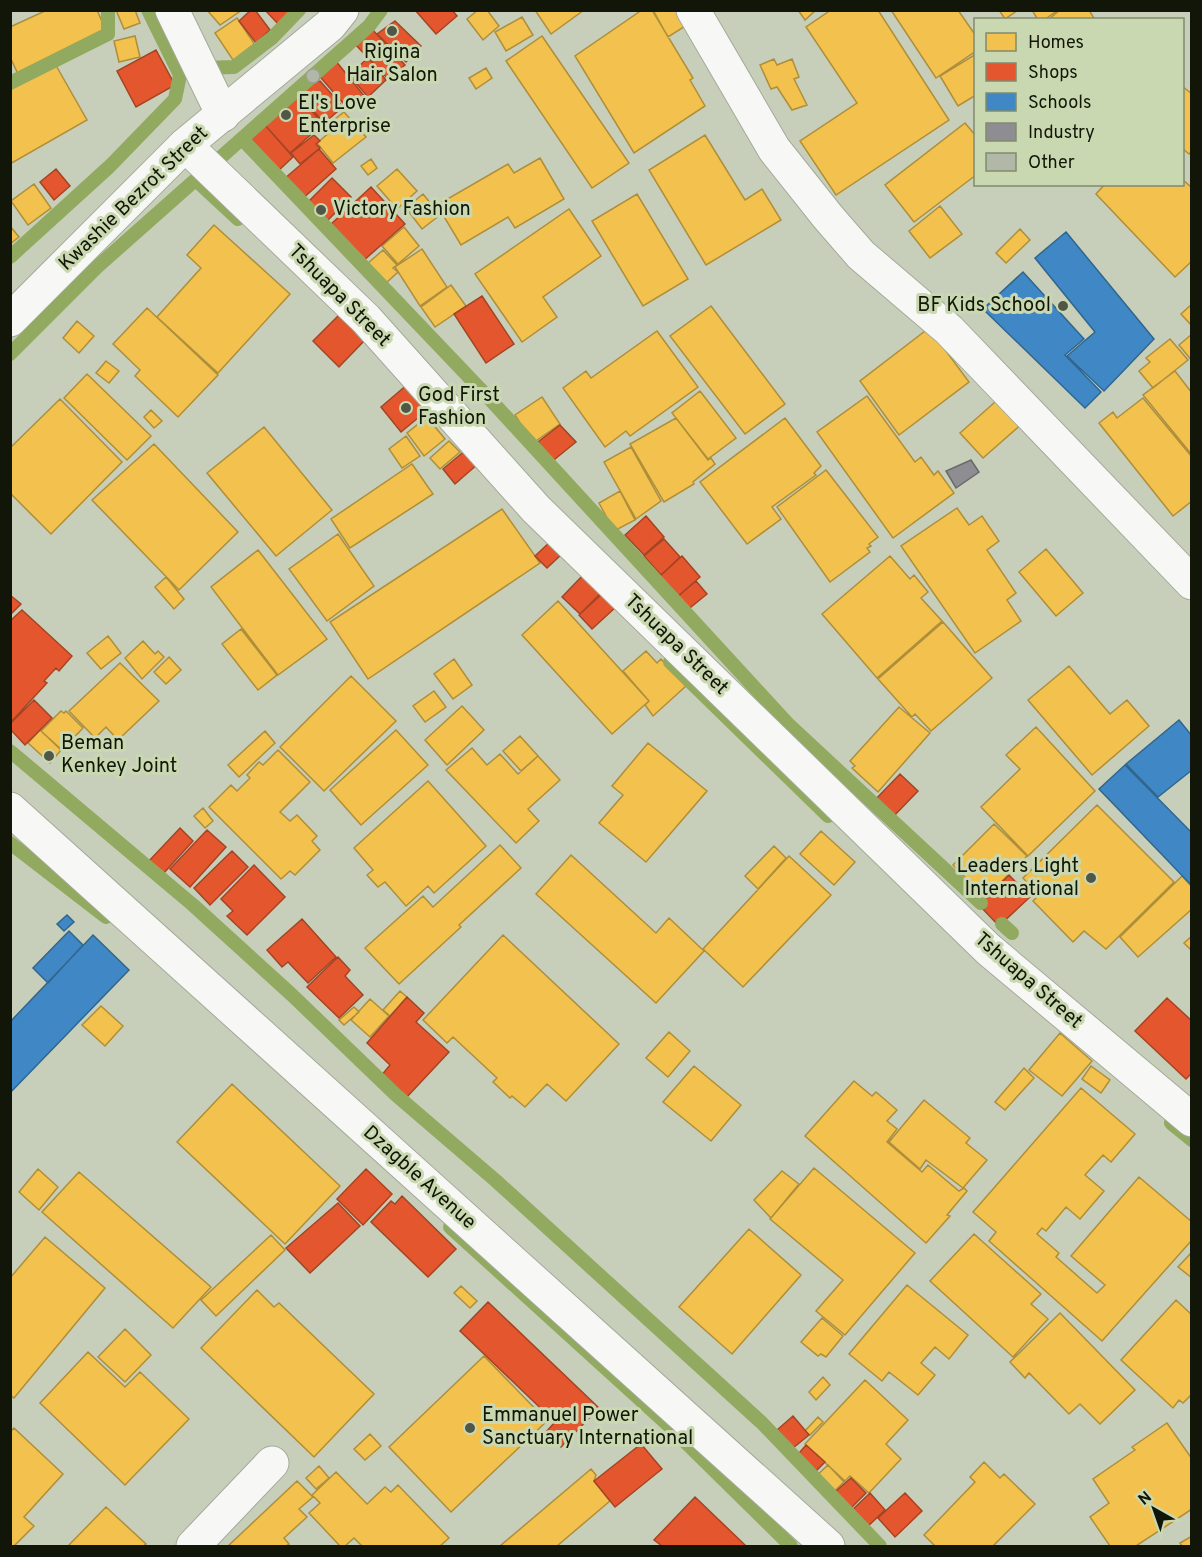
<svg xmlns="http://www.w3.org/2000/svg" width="1202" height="1557" viewBox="0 0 1202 1557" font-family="Overpass,sans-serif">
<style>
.homes{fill:#f2c14e;stroke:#ae8e39;stroke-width:1.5}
.shops{fill:#e4572e;stroke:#a54423;stroke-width:1.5}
.schools{fill:#3f88c5;stroke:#31668c;stroke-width:1.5}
.industry{fill:#8d8d92;stroke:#686969;stroke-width:1.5}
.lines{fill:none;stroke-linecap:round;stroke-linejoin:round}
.stream{stroke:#92a960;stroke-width:14}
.building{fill:#b2b8a7;stroke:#9aa090;stroke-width:1.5}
.minor-casing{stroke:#a4aa9a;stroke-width:35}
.tertiary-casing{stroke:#a4aa9a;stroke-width:35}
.minor{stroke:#f7f8f5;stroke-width:33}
.tertiary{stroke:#f7f8f5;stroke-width:33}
.poi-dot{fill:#515746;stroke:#cad8b1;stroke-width:2}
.labels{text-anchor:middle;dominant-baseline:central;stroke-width:6;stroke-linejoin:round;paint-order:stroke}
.poi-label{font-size:20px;fill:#111608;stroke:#cad8b1;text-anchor:start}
.street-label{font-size:20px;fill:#111608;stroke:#cad8b1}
</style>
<rect width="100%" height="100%" fill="#c7cfba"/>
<path class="homes" d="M47,10H97L107,33L18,74L10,57V27Z
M116,10H135L140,23L124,29Z
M207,10H242L220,25Z
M478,10H487L499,26L483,40L467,19Z
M535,10H584L551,34Z
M642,10H652L693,78L690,80L705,106L634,153L575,56Z
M653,10H678L687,25L668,37Z
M798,10H816L805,20Z
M831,10H878L949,120L836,195L800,141L857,103L806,27Z
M891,10H958L976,36V51L936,78Z
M999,10H1018L1005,19Z
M1032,10H1058L1044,20H1038Z
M1060,10H1089L1095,20H1048Z
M522,17L533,35L506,51L495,32Z
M237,18L257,48L235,63L215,33Z
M135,36L140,57L119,62L114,41Z
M542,36L629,163L592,188L506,61Z
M976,54V95L958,106L940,76Z
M774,59L777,65L792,59L799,77L794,79L807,105L792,110L777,87L771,89L760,65Z
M54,62L87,120L10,164V86Z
M486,68L492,78L476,89L469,78Z
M1182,86L1192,94V151L1189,154L1182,148Z
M344,112L366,137L333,163L317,143L336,127L331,122Z
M965,123L976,136V175L914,222L885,185Z
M705,135L745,200L762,189L781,220L706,265L649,170Z
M540,158L564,199L515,228L508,217L461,245L437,205L508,164L514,173Z
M371,159L377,168L368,175L361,166Z
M397,169L417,191L397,209L377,186Z
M1182,179L1192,188V261L1175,277L1096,194L1105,184H1182Z
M34,184L51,208L28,225L11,201Z
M423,194L440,215L422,229L406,208Z
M637,194L688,279L643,306L592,221Z
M940,206L962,234L930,258L909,231Z
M569,209L601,256L543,297L557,317L522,342L475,274Z
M214,225L290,294L218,373L157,317L201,268L187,255Z
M10,226L19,237L10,244Z
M404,227L419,246L398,264L382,246Z
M1020,229L1030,240L1006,263L996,253Z
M422,249L447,287L420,306L395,267Z
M383,250L397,265L393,268L398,272L385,284L367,264Z
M451,285L466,306L435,327L421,307Z
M1192,304V326L1181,314Z
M711,306L785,404L745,434L670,336Z
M147,308L218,375L178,417L135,376L140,370L113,344Z
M77,321L94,336L79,353L63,338Z
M929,328L969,382L899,435L860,381Z
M657,331L698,387L630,436L626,431L605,447L563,388L586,371L591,378Z
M1192,334V361L1179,345Z
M1170,339L1188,360L1153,388L1139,371L1150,362L1146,358Z
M106,361L119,371L109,383L96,373Z
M1175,371L1192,393V455L1143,395Z
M87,374L151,436L127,460L64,398Z
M700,391L736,438L708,459L672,413Z
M1003,395L1025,421L983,458L960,433Z
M867,396L915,462L921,457L934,475L938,471L954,493L893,538L817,432Z
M542,397L560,424L533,443L515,415Z
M1143,398L1192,457V501L1173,516L1099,423L1113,412L1117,418Z
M60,399L122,462L51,534L10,493V448Z
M151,410L162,421L154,428L144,417Z
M427,417L445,439L424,456L407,433Z
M676,418L708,460L711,458L715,464L693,482L694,484L664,502L630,444Z
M785,418L821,466L814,473L816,475L772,507L781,519L747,544L700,482Z
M264,427L332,510L276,556L207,473Z
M406,436L420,456L402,468L389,449Z
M449,441L460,452L440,469L430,458Z
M154,444L238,532L179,590L92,500Z
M631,447L661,501L636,519L604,462Z
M412,464L433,494L350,548L331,519Z
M826,470L878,537L869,544L871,546L867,548L870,552L830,582L777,507Z
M620,491L635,520L614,531L599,503Z
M957,508L969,525L982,516L999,541L987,550L1016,593L1007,600L1021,621L975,653L901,546Z
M502,509L540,563L368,679L330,622Z
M338,534L374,586L327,621L289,569Z
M1046,549L1083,593L1056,616L1019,572Z
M258,550L327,639L278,675L211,587Z
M890,556L910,579L914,575L928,592L921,598L942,621L877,678L822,614Z
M166,577L184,599L174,609L155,587Z
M558,601L649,701L612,734L522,635Z
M943,622L992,678L931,731L915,714L912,717L878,679Z
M241,629L277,675L258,690L222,644Z
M108,636L121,653L101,669L87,653Z
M143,641L155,654L158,651L164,657L142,679L125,658Z
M646,651L657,663L661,659L686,686L653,716L645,705L649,701L623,671Z
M169,657L181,670L166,684L154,672Z
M454,659L472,685L453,699L434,674Z
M120,663L159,701L118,740L106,727L95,738L69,711Z
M1069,666L1110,714L1127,700L1149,726L1092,775L1028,700Z
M351,676L396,721L324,791L280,747Z
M434,691L446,707L425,722L413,706Z
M462,706L484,730L447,765L425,740Z
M899,707L930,733L878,792L852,768L855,766L850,761Z
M61,711L64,713L66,711L83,728L62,750L41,731Z
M1036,727L1095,791L1028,856L981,807L1020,769L1006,755Z
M40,730L61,750L50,763L28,743Z
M396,730L428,765L361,825L330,790Z
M265,731L275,743L239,777L228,765Z
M520,736L538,756L521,771L503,751Z
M648,743L707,791L646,862L599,823L623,795L612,786Z
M472,748L487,765L500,754L518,774L538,756L560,780L528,809L539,821L516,843L446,770Z
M278,750L310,782L280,812L290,821L297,815L317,836L312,841L320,850L295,875L290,871L281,879L209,807L231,785L237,791L250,778L247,775L259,762L263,765Z
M428,781L486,846L434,893L428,886L406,906L385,882L378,887L367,875L373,870L354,848Z
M1097,805L1174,882L1106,949L1084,931L1073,942L1033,901L1039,895L1023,878Z
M203,808L213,821L205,828L194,816Z
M994,824L1027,856L985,898L953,865Z
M821,831L855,862L834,885L800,854Z
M500,845L521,868L459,925L461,927L399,984L365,948L423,896L433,907Z
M774,846L786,858L758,889L745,876Z
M571,855L656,933L669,918L704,951L656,1003L536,894Z
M789,856L831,895L743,987L703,949Z
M1182,876L1192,887V909L1138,957L1120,937Z
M503,935L619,1044L566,1101L547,1084L525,1107L512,1096L510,1098L493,1082L497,1078L453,1037L447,1043L423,1020Z
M1192,936V951L1184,943Z
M400,991L407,997L390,1016L383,1010Z
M370,999L389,1016L370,1037L351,1020Z
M101,1006L123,1026L105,1046L82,1025Z
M354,1007L359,1012L344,1025L339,1020Z
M669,1032L690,1051L668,1077L646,1058Z
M1060,1033L1092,1061L1062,1096L1029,1070Z
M694,1066L741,1105L711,1141L663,1102Z
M1091,1066L1110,1080L1101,1093L1082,1079Z
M1024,1068L1034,1078L1005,1110L995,1102Z
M854,1081L872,1096L876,1092L897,1110L887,1121L897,1129L887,1142L922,1172L928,1165L959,1191L964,1188L967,1191L947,1215L950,1216L926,1243L805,1136Z
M232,1084L340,1186L285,1244L177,1142Z
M1081,1088L1135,1134L1111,1162L1103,1155L1085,1175L1104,1191L1080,1219L1066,1207L1046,1231L1042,1228L1037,1234L1059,1253L1056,1257L1097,1293L1105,1285L1071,1256L1139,1177L1192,1222V1240L1102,1341L989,1241L996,1232L973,1212Z
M924,1100L970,1138L966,1143L987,1160L963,1188L926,1160L920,1169L889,1142Z
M814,1168L915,1253L845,1335L816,1311L843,1280L770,1219Z
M38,1169L58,1187L39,1210L19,1192Z
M782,1171L799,1184L771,1218L754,1200Z
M79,1172L211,1287L173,1328L42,1212Z
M749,1229L801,1275L732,1354L679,1307Z
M974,1234L1041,1294L1031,1304L1048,1319L1013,1357L930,1281Z
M271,1235L285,1250L216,1316L201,1300Z
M45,1237L105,1288L14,1398L10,1395V1278Z
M1192,1252V1278L1178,1267Z
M907,1285L968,1335L949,1359L935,1347L921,1363L935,1375L918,1395L889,1372L882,1381L849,1354Z
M461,1286L477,1301L470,1308L454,1293Z
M257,1290L274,1307L279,1303L374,1394L314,1457L201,1348Z
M1176,1300L1192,1315V1394L1183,1403L1179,1400L1173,1408L1121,1360Z
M1060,1313L1135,1390L1100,1424L1080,1404L1069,1414L1029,1373L1025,1378L1010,1362Z
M822,1318L843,1336L826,1357L821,1354L818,1356L801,1342Z
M125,1329L151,1355L125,1382L98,1357Z
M88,1352L125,1387L140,1372L189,1419L125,1485L40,1403Z
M484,1356L547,1421L451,1512L389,1447Z
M823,1377L830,1385L816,1400L809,1392Z
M865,1380L908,1420L886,1444L901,1459L869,1493L850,1476L845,1481L805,1444Z
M818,1417L823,1422L810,1435L805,1431Z
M1167,1423L1192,1459V1509L1136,1546H1110L1090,1517L1109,1503L1093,1479L1135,1450L1132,1447Z
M14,1428L63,1474L24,1517L34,1526L14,1546H10V1432Z
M370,1434L381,1446L365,1460L354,1449Z
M984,1462L1000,1478L1004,1474L1035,1504L993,1546H935L924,1535L975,1482L970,1477Z
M828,1465L844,1482L829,1496L813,1479Z
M319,1466L329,1478L316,1489L306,1478Z
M591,1469L596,1475L594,1481L610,1501L557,1546H500Z
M336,1472L367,1504L385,1487L391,1492L398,1485L449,1538L440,1546H362L354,1538L345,1546H340L309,1513L320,1503L312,1495Z
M297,1481L313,1497L299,1509L307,1517L284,1538L289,1544L286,1546H228Z
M106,1507L146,1544L143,1546H68Z
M1192,1536V1546H1182L1180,1543Z"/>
<path class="shops" d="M251,10H255L270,30L256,43L239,21Z
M265,10H296L280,26Z
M415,10H452L457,16L436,34Z
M395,21L421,46L406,62L377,34Z
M371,28L405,65L389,80L354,43Z
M156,50L175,85L136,107L117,71Z
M368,58L386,80L368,97L349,75Z
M335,60L365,97L349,110L321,78L320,72Z
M320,81L343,107L324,123L298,93L309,84Z
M297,94L323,124L290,153L264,124Z
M264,124L293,157L276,173L246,139Z
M314,135L320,141L316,144L320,148L300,164L291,153Z
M319,149L336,169L301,200L284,179Z
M56,169L70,186L54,200L40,182Z
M332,178L351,197L325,223L306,204Z
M371,187L405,224L363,261L330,225Z
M482,296L514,344L486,363L454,314Z
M339,315L365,340L339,367L313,341Z
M409,383L430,408L401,432L381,407Z
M560,425L576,442L550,463L534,445Z
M467,449L479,463L455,484L443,469Z
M646,516L664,537L644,555L625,535Z
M664,539L680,557L661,575L644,556Z
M551,541L563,553L547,568L535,556Z
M682,556L700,577L676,598L658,578Z
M584,574L602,592L580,614L562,597Z
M696,581L707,594L685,612L675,599Z
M604,592L617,606L592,629L579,615Z
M10,595L21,604L11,614H10Z
M22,610L72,656L59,671L56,668L44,681L47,683L10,723V621Z
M34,700L52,718L25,745L10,729V724Z
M900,774L918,791L892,818L874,801Z
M180,828L193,841L163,874L149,861Z
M207,830L226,847L190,887L170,869Z
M232,851L248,867L210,905L194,888Z
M254,865L285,897L247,935L227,916L233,911L221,899Z
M1009,875L1030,897L999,926L979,905Z
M302,919L336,957L308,983L288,962L282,967L267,950Z
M338,957L350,970L345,976L363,995L339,1018L307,987Z
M407,997L424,1013L416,1022L449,1052L406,1098L381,1076L390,1065L367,1043Z
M1167,998L1192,1021V1073L1186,1079L1135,1031Z
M366,1169L392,1194L363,1225L337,1199Z
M402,1196L456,1249L428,1277L371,1222L391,1201L395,1204Z
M338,1203L360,1226L310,1273L286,1248Z
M488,1302L599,1408L561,1447L546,1432L555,1422L460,1331Z
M793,1416L809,1435L793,1448L777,1430Z
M641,1444L662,1469L615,1507L594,1481Z
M806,1445L825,1462L811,1476L794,1459Z
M851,1478L866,1493L851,1508L835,1492Z
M870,1493L885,1510L865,1529L849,1513Z
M905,1493L922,1511L895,1537L878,1518Z
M695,1497L746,1546H662L654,1540Z"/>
<path class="schools" d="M1066,232L1154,339L1104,391L1067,356L1095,332L1035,258Z
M1023,272L1084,339L1065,355L1101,392L1085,408L983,309Z
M1179,720L1192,736V770L1158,797L1126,764Z
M1125,765L1192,833V886L1099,789Z
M67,915L74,922L64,931L57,924Z
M69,931L83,945L48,983L33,968Z
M93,935L129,970L10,1093V1022Z"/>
<path class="industry" d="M971,460L979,472L956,488L946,471Z"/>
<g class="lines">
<path class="stream" d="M201,68L234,67L272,38L299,10
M10,83L108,34V10
M242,139L486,395L788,724L981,903
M196,180L238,219
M10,257L110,166L175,99L180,75L148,10
M10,354L97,267L369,26L381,10
M670,662L828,816
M10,751L193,905L292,995L396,1095L495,1180L762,1423L880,1546
M10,843L106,917
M1002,924L1012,933
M1171,1123L1192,1140
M450,1227L666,1423L791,1546"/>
</g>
<path class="building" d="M306 76a7 7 0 1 1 14 0a7 7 0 1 1-14 0Z"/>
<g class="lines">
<g class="minor-casing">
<path id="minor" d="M172,10L223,115
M693,10L774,149L828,217L861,255L949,330L1192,583
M185,145L366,319L536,509L988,949L1192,1120
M10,809L828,1546
M193,1546L272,1463"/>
</g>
<g class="tertiary-casing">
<path id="tertiary" d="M10,320L185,145L330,25L342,10"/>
</g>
<use href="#minor" class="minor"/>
<use href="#tertiary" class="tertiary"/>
</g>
<g class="poi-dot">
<circle cx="392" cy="31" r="6"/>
<circle cx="286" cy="115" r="6"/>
<circle cx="321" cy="210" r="6"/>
<circle cx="1063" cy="306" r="6"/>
<circle cx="406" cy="408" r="6"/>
<circle cx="49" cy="756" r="6"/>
<circle cx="1091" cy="878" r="6"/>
<circle cx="470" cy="1428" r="6"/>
</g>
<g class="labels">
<g class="poi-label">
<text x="392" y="53" text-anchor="middle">Rigina<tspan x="392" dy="23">Hair Salon</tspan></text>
<text x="298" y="104">El's Love<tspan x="298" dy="23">Enterprise</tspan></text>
<text x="333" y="210">Victory Fashion</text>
<text x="1051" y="306" text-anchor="end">BF Kids School</text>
<text x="418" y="396">God First<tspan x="418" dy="23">Fashion</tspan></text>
<text x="61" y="744">Beman<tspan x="61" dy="23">Kenkey Joint</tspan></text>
<text x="1079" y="867" text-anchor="end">Leaders Light<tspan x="1079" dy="23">International</tspan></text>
<text x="482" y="1416">Emmanuel Power<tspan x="482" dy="23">Sanctuary International</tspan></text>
</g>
<g class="street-label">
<text transform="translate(134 199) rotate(-44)">Kwashie Bezrot Street</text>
<text transform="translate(339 296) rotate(45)">Tshuapa Street</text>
<text transform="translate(676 645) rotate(44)">Tshuapa Street</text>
<text transform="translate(1028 981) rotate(41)">Tshuapa Street</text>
<text transform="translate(419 1178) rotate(42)">Dzagble Avenue</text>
</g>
</g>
<rect width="1202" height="1557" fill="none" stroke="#111608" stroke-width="24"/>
<rect x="974" y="18" width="210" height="168" fill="#cad8b1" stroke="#808a6d" stroke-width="1.5"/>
<rect x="986" y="33" width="30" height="18" fill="#f2c14e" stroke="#808a6d" stroke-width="1.5"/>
<text x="1028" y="48" font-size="18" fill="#111608">Homes</text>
<rect x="986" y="63" width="30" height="18" fill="#e4572e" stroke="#808a6d" stroke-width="1.5"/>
<text x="1028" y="78" font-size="18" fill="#111608">Shops</text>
<rect x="986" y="93" width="30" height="18" fill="#3f88c5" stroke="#808a6d" stroke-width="1.5"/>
<text x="1028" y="108" font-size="18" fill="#111608">Schools</text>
<rect x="986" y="123" width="30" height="18" fill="#8d8d92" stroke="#808a6d" stroke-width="1.5"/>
<text x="1028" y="138" font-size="18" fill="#111608">Industry</text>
<rect x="986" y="153" width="30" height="18" fill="#b2b8a7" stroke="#808a6d" stroke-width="1.5"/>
<text x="1028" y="168" font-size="18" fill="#111608">Other</text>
<g transform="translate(1154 1509) rotate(320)" stroke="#cad8b1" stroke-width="4.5" paint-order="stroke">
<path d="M0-4.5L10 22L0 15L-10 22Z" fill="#111608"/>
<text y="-9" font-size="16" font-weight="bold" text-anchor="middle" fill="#111608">N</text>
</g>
</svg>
